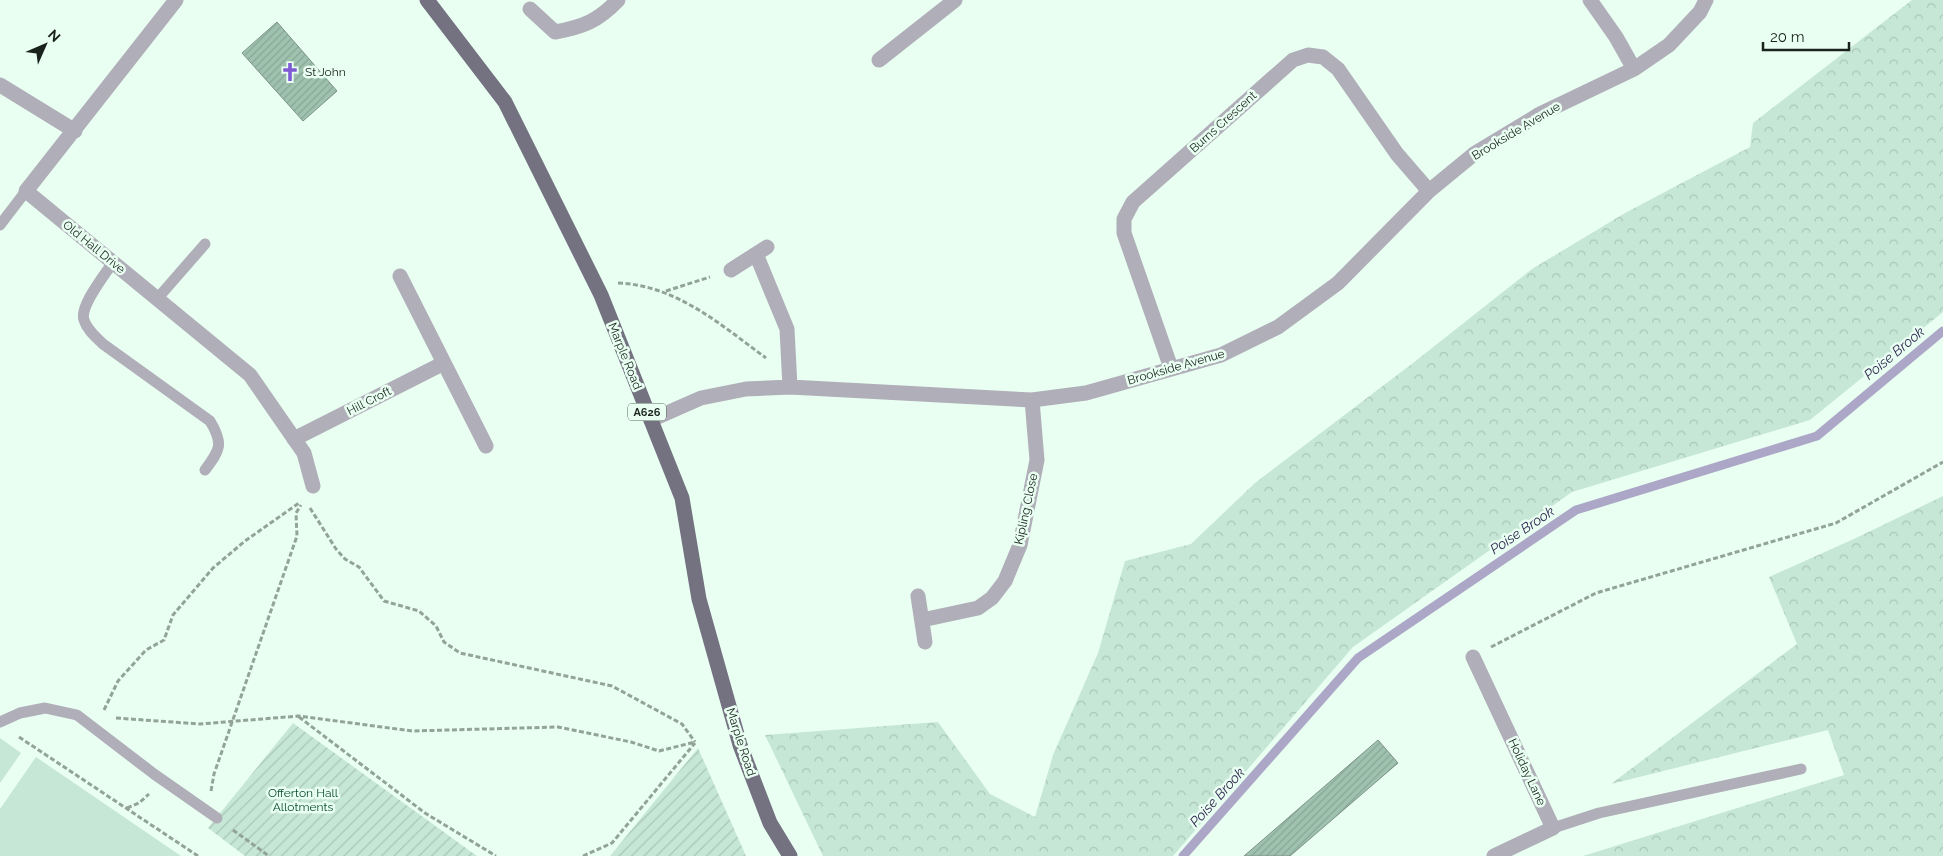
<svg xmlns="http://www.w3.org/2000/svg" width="1943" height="856" viewBox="0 0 1943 856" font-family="Raleway,sans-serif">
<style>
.forest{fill:url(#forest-crowns)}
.park{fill:#c6e7d5}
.garden{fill:url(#garden-furrows)}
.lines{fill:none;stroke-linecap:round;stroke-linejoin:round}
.stream{stroke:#aca7c7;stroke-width:9}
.building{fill:url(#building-hatch);stroke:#7e9287}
.path{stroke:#93a39a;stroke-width:3;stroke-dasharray:5 2.5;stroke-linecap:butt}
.lane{stroke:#b0aeb8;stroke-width:11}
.street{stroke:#b0aeb8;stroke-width:15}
.primary{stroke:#747181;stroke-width:15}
.labels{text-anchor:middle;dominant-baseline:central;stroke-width:5;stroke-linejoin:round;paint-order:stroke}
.shield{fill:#e9fff2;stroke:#58645e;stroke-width:1}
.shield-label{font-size:11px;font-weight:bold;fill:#1a221e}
.poi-label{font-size:12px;fill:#1a221e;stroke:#e9fff2;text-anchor:start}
.street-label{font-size:12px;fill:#1a221e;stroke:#e9fff2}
.park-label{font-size:12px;fill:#0b4c32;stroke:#e9fff2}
.water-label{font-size:14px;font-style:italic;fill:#322752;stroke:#e9fff2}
</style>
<defs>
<pattern id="forest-crowns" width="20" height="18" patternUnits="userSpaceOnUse" patternTransform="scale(1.25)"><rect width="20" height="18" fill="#c6e7d5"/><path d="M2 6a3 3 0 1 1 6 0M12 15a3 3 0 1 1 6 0" fill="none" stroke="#aac6b6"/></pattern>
<pattern id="garden-furrows" width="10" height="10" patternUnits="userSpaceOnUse" patternTransform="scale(1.25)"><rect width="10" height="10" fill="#c6e7d5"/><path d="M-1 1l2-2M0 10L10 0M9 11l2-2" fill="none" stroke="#aac6b6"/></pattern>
<pattern id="building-hatch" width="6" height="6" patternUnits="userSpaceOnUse" patternTransform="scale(1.25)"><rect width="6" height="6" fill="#9fc2ae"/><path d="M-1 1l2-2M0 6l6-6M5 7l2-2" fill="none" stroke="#88a695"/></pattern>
</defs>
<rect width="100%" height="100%" fill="#e9fff2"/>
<path class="forest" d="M1912,0H1943V312L1810,420L1572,492L1353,647L1173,856H823L765,735L938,722L990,794L1035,817L1053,755L1098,653L1125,561L1191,544L1255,483L1413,363L1532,269L1625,213L1750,147L1753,123Z
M1943,496V856H1583L1844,775L1828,730L1611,784L1797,644L1769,577L1856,538Z"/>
<path class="park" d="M0,738L21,753L0,783Z
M36,757L181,856H0V809Z"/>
<path class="garden" d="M293,723L477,856H245L208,828Z
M698,748L746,856H610Z"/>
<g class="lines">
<path class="stream" d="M1183,856L1358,658L1576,510L1817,436L1943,331"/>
</g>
<path class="building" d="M277,22L337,91L303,121L242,53Z
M1378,740L1398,763L1290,856H1244Z"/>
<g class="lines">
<path class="path" d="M618,283C676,285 721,325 766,358
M666,291L710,277
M310,508L336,549L345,559L359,567L384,601L419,611L436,626L444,642L460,653L612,686L682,724L695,742
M1491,647L1596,593L1836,523L1943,462
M104,710L118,681L146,650L164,640L173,615L213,568L245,541L299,503
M299,717L425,813L496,856
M116,718L200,724L299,716L412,731L558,727L631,742L659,751L695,742
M19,737L198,856
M211,791L214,774L297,536L296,513L301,505
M127,808L139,803L149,794
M233,830L269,856
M583,856L612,843L695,743"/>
<path class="lane" d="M0,225L26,191
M113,262C105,275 79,306 84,320C87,330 96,337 103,344L210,421C224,444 220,450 205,470
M157,299L205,244
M0,722L20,713L45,708L77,715L154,774L217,818
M1553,828L1599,813L1801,769"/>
<path class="street" d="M176,0L26,191L250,375L304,453L313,486
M1590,0L1616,37L1634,69
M530,9L555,32C583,27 598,21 618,0
M879,60L955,0
M0,85L75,131
M756,254L787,329L790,387
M731,270L767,247
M400,276L444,363
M1171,368L1124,233V219L1133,202L1293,60L1308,55L1323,57L1338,69L1397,154L1429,191
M651,420L701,398L746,389L790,387L1032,400L1086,393L1221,355L1278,327L1338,283L1429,191L1474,154L1540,114L1634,69L1669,45L1700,12L1706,0
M294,439L444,363L486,446
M918,596L925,642
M922,620L978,608L992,598L1005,581L1020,545L1037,460L1032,400
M1473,657L1553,828L1494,856"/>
<path class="primary" d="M427,0L505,102L601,295L682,498L699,599L740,745L770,823L790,856"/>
</g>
<defs>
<g id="church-bare" transform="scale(1.5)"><path d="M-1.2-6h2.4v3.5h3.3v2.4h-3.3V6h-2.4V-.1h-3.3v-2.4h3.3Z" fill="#7e5ad4" stroke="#e9fff2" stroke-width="2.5" paint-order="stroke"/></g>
</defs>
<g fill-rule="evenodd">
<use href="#church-bare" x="290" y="72"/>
</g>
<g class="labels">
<rect class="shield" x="628" y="403.5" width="38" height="17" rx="4"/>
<g class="shield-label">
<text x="647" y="412">A626</text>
</g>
<g class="poi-label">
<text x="305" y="72">St John</text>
</g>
<g class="street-label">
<text transform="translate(1223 122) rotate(-42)">Burns Crescent</text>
<text transform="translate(1516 131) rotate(-31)">Brookside Avenue</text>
<text transform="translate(94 247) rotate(39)">Old Hall Drive</text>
<text transform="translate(625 356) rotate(68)">Marple Road</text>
<text transform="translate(1176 367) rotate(-16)">Brookside Avenue</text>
<text transform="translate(369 401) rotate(-27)">Hill Croft</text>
<text transform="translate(1026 509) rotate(-78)">Kipling Close</text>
<text transform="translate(741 742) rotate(72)">Marple Road</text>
<text transform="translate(1527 772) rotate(65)">Holiday Lane</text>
</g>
<g class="park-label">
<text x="303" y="793">Offerton Hall<tspan x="303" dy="14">Allotments</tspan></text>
</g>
<g class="water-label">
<text transform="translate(1894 353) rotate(-40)">Poise Brook</text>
<text transform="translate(1522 530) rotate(-34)">Poise Brook</text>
<text transform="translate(1217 797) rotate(-48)">Poise Brook</text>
</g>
</g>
<g transform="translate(45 45) rotate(45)" stroke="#e9fff2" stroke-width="4" paint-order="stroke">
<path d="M0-4L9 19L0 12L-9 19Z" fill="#1a221e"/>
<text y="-8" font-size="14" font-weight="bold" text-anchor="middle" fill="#1a221e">N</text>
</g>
<path d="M1763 42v8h86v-8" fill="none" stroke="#1a221e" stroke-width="2.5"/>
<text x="1770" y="42" font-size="15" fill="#1a221e" stroke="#e9fff2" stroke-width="4" paint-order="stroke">20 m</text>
</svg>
